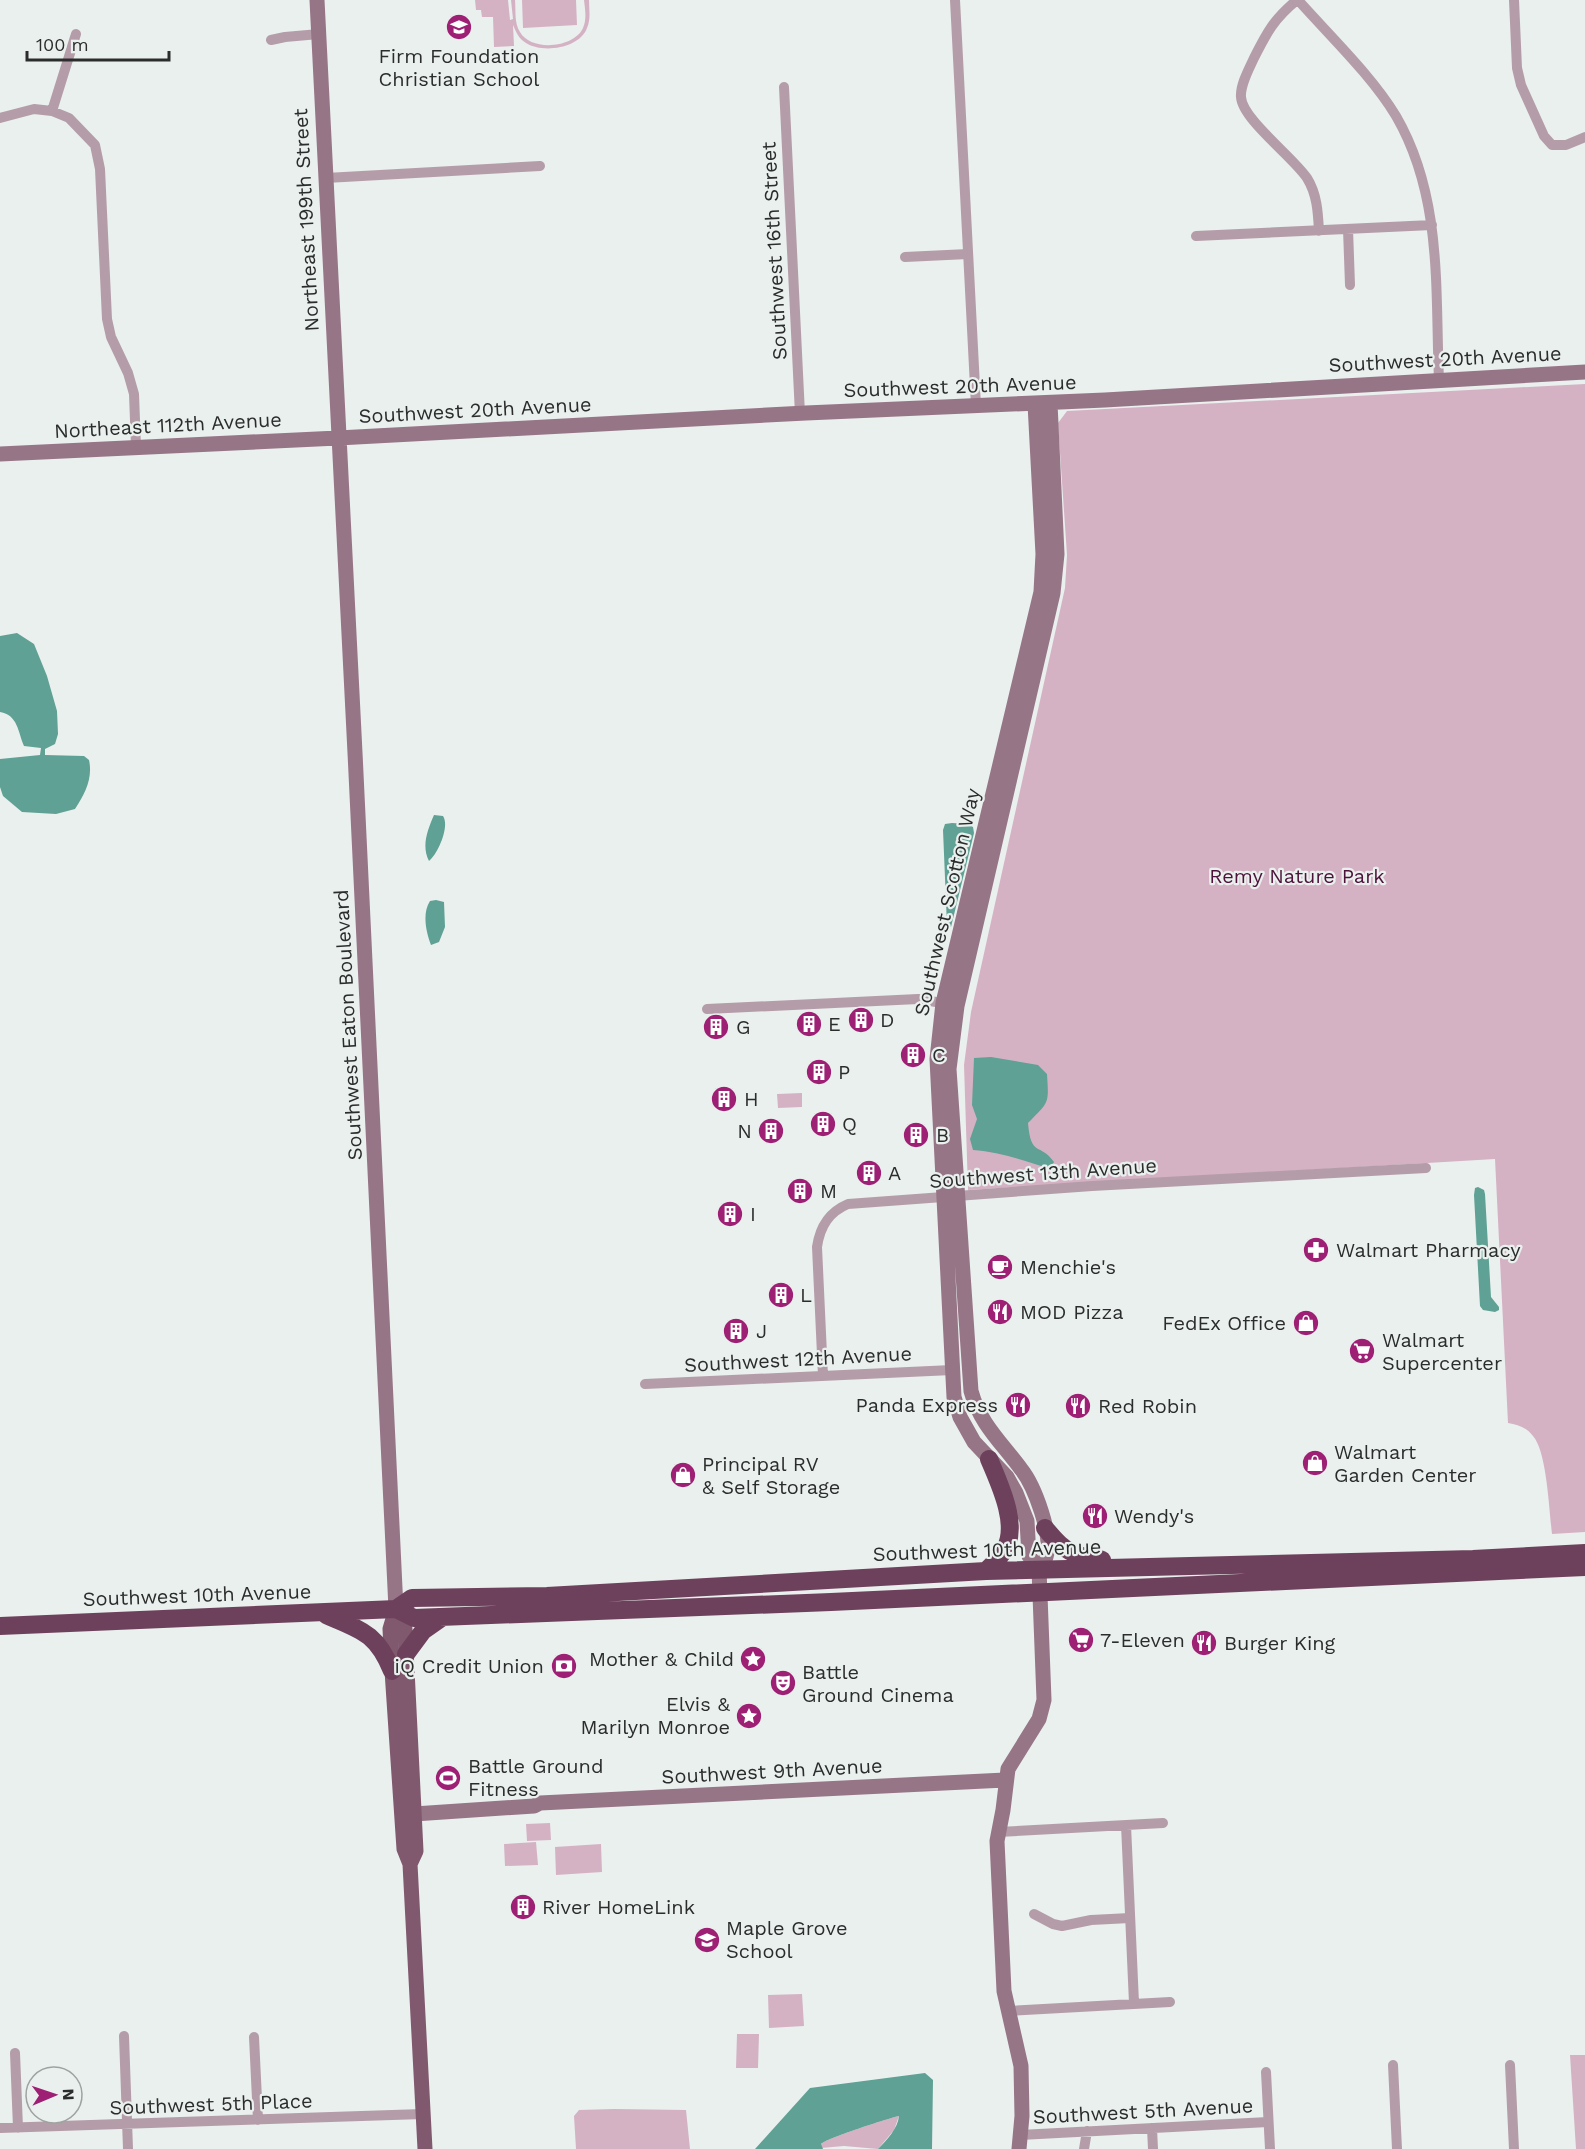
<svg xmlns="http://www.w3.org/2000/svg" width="1585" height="2149" viewBox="0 0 1585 2149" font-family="'Work Sans',sans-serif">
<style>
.green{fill:#d4b2c4}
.water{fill:#5fa194}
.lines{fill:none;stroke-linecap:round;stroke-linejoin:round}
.street{stroke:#b49da9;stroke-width:10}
.secondary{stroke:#967587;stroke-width:15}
.primary{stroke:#80596f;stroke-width:15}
.highway{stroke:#6d415b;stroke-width:18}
.labels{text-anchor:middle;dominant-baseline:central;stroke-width:4.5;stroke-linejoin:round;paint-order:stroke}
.poi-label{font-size:20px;fill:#2b2d2c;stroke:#eaf0ee;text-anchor:start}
.street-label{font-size:20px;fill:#2b2d2c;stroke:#eaf0ee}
.park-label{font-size:20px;fill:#4d1239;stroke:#eaf0ee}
</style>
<rect width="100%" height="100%" fill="#eaf0ee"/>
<path class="green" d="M475,0H508L510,20L513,19L511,0H515C516,10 514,23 520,32C531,52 574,48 583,28C587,19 585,9 584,0H589C589,9 591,19 587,28C580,48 543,54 526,43C519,39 516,32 513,25L514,46L494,47L493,17H482L481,10H476Z
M522,0H576L577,25L523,28Z
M1585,384V1532L1552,1534C1549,1510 1547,1452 1533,1436C1526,1427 1518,1425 1508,1423L1495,1159L968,1190L964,1065L971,1012L1065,588L1067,555L1058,423L1067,411Z
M802,1093V1107L778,1108L777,1094Z
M550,1823L551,1840L527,1841L526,1824Z
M536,1842L538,1865L505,1866L504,1844Z
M601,1844L602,1872L556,1875L555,1847Z
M802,1994L804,2026L769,2028L768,1995Z
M737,2034H759L758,2068H736Z
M1570,2055H1585V2149H1576Z
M614,2109L686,2110L690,2149H576L574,2116L579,2110Z
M899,2116L894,2130L878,2149L844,2146L821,2148V2144C825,2139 889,2118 899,2116Z"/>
<path class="water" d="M17,633L34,644L47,676L57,711L58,734L55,744L45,749V755L84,756L89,760C93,778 85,794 75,809L56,814L22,812L3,796L0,787V759L40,755L41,748L24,746C18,732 18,715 0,712V636Z
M434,815L443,816C450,826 438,854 429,861C421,846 428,829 434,815Z
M952,823L968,824L973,827L974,833L951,927L947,926L943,830L945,824Z
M436,900L444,902L445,927L439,942L431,945C426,932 422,913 430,901Z
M991,1057L1038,1065L1047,1074C1049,1105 1049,1101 1028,1123C1031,1158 1040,1142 1054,1162L1051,1169C1024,1161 1001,1152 973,1150L970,1139L977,1119L972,1105L974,1058Z
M1478,1187L1484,1190L1485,1194L1491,1297L1499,1307V1310L1495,1312L1483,1310L1480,1306L1474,1195L1475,1188Z
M925,2073L933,2080L932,2149H878C887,2140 898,2128 899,2116C889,2118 825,2139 821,2144L823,2149H755L810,2088Z"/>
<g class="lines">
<path class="street" d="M955,0L976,406
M1297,0C1274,19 1267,32 1254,58C1249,69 1240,85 1241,97C1242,119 1293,157 1307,178C1317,194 1318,212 1319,231
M1298,0C1329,35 1372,76 1396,116C1443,197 1435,290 1439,380
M1514,0L1517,68L1521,85L1544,136L1552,145H1566L1585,137
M271,40L285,37L319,34
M784,87L800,414
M52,111L76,34
M0,118L34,109L52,111L69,118L95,145L100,169L107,319L111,337L128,373L134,394L136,447
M326,178L540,166
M1348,229L1350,285
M1196,236L1432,225
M905,257L968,254
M707,1009L918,999L948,1004
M823,1376L817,1247C820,1226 829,1212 848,1204L1092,1186L1426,1168
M645,1384L952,1370
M1126,1825L1134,2003
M998,1832L1163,1823
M1034,1914L1053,1924L1062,1926L1091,1920L1130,1918
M1008,2011L1170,2002
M124,2036L128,2149
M254,2037L258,2120
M15,2053L18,2128
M1393,2065L1397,2149
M1510,2065L1514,2149
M1266,2072L1270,2149
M0,2128L423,2114
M1152,2128L1153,2149
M1020,2135L1268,2122
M1084,2149L1087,2131"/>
<path class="secondary" d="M317,0C343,536 373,1073 396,1609
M0,454L338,438L806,413L1105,400L1585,372
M1039,1569C1041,1565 1045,1561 1046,1557C1054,1537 1034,1485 1021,1469C1002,1443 980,1424 971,1391L949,1069L957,1006L1053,593L1057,554L1050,403
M414,1814L534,1806L540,1803L1005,1780
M1019,2149L1022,2116L1021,2066L1004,1991L997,1841L1003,1810L1008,1769L1039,1719L1044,1700L1039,1569L1029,1556L1027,1521L1016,1493L1007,1477L974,1442L960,1417L954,1397L937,1059L943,1003L1041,592L1043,554L1035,404"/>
<path class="primary" d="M396,1609L390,1629L392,1671L404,1849L410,1864L425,2149
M396,1609L405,1629L416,1851L410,1864"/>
<path class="highway" d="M1045,1528C1054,1539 1064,1551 1079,1555C1086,1558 1094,1557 1102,1560
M986,1571C993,1564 1000,1558 1005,1549C1019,1524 999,1483 989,1459
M396,1609L412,1598L547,1596L986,1571L1473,1559L1585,1553
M326,1615C361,1630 377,1633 392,1671
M0,1626L396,1609L414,1618L831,1602L1585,1567
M406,1654L423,1631L443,1617"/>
</g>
<defs>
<g id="school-disc" transform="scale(1.35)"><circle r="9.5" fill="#9d2075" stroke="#eaf0ee"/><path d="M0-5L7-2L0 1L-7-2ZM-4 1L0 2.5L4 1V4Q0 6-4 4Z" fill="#fff"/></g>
<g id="building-disc" transform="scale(1.35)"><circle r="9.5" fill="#9d2075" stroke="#eaf0ee"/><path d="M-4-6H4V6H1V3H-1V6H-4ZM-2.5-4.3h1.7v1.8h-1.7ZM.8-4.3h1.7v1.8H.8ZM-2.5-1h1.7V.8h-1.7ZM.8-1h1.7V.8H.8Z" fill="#fff"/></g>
<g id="pharmacy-disc" transform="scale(1.35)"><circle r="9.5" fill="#9d2075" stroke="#eaf0ee"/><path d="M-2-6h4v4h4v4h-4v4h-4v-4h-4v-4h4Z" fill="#fff"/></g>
<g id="cafe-disc" transform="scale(1.35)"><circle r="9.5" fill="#9d2075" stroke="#eaf0ee"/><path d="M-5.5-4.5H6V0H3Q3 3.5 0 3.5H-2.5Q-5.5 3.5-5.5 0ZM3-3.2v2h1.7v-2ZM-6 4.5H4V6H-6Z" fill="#fff"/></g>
<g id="restaurant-disc" transform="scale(1.35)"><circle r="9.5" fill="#9d2075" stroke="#eaf0ee"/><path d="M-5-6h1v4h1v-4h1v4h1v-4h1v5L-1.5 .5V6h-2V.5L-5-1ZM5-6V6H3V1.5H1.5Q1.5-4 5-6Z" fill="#fff"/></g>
<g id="shop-disc" transform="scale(1.35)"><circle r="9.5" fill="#9d2075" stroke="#eaf0ee"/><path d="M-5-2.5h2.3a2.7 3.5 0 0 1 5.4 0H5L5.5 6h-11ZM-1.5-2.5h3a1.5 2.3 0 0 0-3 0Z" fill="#fff"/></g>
<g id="supermarket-disc" transform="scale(1.35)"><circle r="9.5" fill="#9d2075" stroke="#eaf0ee"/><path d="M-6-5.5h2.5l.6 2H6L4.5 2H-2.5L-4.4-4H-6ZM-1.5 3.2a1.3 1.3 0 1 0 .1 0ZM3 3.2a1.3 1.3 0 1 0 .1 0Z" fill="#fff"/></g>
<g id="sight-disc" transform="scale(1.35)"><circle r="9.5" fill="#9d2075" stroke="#eaf0ee"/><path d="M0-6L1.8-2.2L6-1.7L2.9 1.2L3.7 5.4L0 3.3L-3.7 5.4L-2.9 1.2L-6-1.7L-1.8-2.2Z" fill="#fff"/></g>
<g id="bank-disc" transform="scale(1.35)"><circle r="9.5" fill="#9d2075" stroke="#eaf0ee"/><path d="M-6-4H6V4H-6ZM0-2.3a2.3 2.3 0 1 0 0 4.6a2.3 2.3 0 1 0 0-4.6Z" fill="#fff"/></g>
<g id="theatre-disc" transform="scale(1.35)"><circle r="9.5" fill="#9d2075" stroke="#eaf0ee"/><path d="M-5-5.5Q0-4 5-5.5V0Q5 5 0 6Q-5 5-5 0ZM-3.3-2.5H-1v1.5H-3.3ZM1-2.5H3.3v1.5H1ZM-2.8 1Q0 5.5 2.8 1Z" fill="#fff"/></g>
<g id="stadium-disc" transform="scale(1.35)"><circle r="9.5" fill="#9d2075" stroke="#eaf0ee"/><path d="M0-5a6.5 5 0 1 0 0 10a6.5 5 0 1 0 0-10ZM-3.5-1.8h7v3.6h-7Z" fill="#fff"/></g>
</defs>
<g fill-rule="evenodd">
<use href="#school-disc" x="459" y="27"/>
<use href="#building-disc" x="861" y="1020"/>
<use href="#building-disc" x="809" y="1024"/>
<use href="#building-disc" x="716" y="1027"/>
<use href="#building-disc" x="913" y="1055"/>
<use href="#building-disc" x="819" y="1072"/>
<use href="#building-disc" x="724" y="1099"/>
<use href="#building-disc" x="823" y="1124"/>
<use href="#building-disc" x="771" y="1131"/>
<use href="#building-disc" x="916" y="1135"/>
<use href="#building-disc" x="869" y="1173"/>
<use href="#building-disc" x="800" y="1191"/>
<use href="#building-disc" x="730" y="1214"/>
<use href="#pharmacy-disc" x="1316" y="1250"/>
<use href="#cafe-disc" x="1000" y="1267"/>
<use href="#building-disc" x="781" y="1295"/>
<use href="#restaurant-disc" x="1000" y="1312"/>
<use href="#shop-disc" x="1306" y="1323"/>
<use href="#building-disc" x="736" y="1331"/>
<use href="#supermarket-disc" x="1362" y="1351"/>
<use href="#restaurant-disc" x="1018" y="1405"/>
<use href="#restaurant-disc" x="1078" y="1406"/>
<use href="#shop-disc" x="1315" y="1463"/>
<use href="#shop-disc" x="683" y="1475"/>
<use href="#restaurant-disc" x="1095" y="1516"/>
<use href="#supermarket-disc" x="1081" y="1640"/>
<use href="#restaurant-disc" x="1204" y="1643"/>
<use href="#sight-disc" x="753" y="1659"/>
<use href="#bank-disc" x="564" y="1666"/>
<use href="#theatre-disc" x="783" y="1683"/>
<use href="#sight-disc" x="749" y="1716"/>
<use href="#stadium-disc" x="448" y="1778"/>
<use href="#building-disc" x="523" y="1907"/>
<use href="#school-disc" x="707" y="1940"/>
</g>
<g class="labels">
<g class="poi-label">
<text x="459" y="56" text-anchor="middle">Firm Foundation<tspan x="459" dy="23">Christian School</tspan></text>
<text x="880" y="1020">D</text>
<text x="828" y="1024">E</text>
<text x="736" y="1027">G</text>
<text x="932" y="1055">C</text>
<text x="838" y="1072">P</text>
<text x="744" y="1099">H</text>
<text x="842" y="1124">Q</text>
<text x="752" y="1131" text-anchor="end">N</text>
<text x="936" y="1135">B</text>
<text x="888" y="1173">A</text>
<text x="820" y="1191">M</text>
<text x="750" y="1214">I</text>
<text x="1336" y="1250">Walmart Pharmacy</text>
<text x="1020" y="1267">Menchie's</text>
<text x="800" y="1295">L</text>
<text x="1020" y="1312">MOD Pizza</text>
<text x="1286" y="1323" text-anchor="end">FedEx Office</text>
<text x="756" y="1331">J</text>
<text x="1382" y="1340">Walmart<tspan x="1382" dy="23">Supercenter</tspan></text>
<text x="998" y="1405" text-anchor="end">Panda Express</text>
<text x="1098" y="1406">Red Robin</text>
<text x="1334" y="1452">Walmart<tspan x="1334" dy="23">Garden Center</tspan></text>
<text x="702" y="1464">Principal RV<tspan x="702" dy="23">&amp; Self Storage</tspan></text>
<text x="1114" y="1516">Wendy's</text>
<text x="1100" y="1640">7-Eleven</text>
<text x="1224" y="1643">Burger King</text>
<text x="734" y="1659" text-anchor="end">Mother &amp; Child</text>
<text x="544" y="1666" text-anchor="end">iQ Credit Union</text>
<text x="802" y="1672">Battle<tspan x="802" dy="23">Ground Cinema</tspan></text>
<text x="730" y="1704" text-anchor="end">Elvis &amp;<tspan x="730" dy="23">Marilyn Monroe</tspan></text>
<text x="468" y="1766">Battle Ground<tspan x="468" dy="23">Fitness</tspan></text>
<text x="542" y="1907">River HomeLink</text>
<text x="726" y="1928">Maple Grove<tspan x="726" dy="23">School</tspan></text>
</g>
<g class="street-label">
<text transform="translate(306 220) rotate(-93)">Northeast 199th Street</text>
<text transform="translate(774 251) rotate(-93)">Southwest 16th Street</text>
<text transform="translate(1445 359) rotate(-3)">Southwest 20th Avenue</text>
<text transform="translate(960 386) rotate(-2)">Southwest 20th Avenue</text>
<text transform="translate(475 410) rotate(-3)">Southwest 20th Avenue</text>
<text transform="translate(168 425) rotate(-3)">Northeast 112th Avenue</text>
<text transform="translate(947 902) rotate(-77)">Southwest Scotton Way</text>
<text transform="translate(348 1025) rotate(-93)">Southwest Eaton Boulevard</text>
<text transform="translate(1043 1173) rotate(-4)">Southwest 13th Avenue</text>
<text transform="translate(798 1359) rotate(-3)">Southwest 12th Avenue</text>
<text transform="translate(987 1550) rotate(-2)">Southwest 10th Avenue</text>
<text transform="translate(197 1595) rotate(-2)">Southwest 10th Avenue</text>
<text transform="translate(772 1771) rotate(-3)">Southwest 9th Avenue</text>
<text transform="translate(211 2104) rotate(-2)">Southwest 5th Place</text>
<text transform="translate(1143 2111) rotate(-3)">Southwest 5th Avenue</text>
</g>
<g class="park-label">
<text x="1297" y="876">Remy Nature Park</text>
</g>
</g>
<g transform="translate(54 2095) rotate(88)"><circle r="28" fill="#eaf0ee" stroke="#9ea2a0" stroke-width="1.5"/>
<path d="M0-4.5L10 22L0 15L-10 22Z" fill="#9d2075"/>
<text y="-9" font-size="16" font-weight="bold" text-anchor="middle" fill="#2b2d2c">N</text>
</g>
<path d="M27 51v9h142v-9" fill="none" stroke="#2b2d2c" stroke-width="3"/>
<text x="36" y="51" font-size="18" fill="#2b2d2c" stroke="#eaf0ee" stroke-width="4.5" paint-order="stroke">100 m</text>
</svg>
